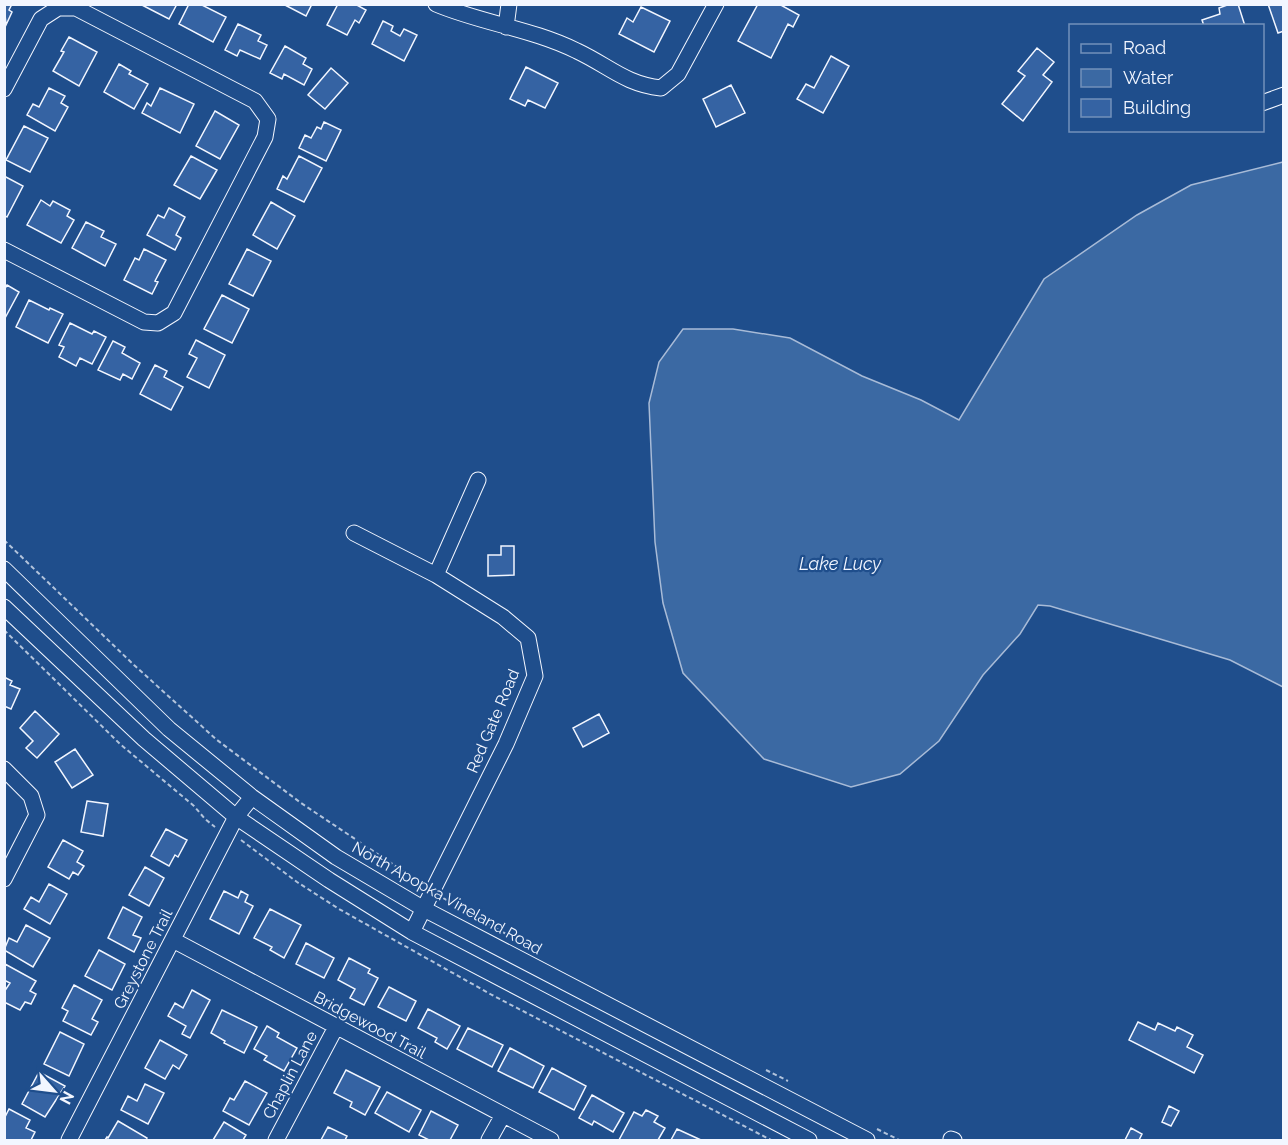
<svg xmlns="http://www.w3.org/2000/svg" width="1288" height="1145" viewBox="0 0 1288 1145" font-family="Raleway,sans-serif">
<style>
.water{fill:#3b69a3;stroke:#a8bbd7;stroke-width:1.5}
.building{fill:#3563a3;stroke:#f2f6ff;stroke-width:1.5}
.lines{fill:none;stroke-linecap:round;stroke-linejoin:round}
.minor-casing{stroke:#f2f6ff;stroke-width:17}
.path{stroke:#b3c4dc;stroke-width:2;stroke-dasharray:4.5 3;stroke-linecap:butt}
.minor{stroke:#1f4e8c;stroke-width:15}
.labels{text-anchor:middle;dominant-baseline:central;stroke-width:4.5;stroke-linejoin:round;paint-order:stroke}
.street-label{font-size:16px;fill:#f2f6ff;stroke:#1f4e8c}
.water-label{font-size:18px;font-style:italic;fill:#f2f6ff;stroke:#1f4e8c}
</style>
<rect width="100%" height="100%" fill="#1f4e8c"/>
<path class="water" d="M1283,162V687L1230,660L1050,606L1038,605L1020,634L983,675L939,741L900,774L851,787L764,759L683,673L663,603L655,542L649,403L659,362L683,329H733L790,338L862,376L921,400L959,420L1044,279L1137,215L1191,185Z"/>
<path class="building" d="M4,4H12L9,10L12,12L6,25Z
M140,4H177L169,19Z
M189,4H200L226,17L213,42L179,24Z
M283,4H312L306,16Z
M338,4H355L366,10L359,23L355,20L347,35L327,25Z
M758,4H779L799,15L793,27L788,24L771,58L738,41Z
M1230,4H1238L1245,26H1204L1202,20L1220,14L1219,8Z
M1268,4H1284V31L1278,33Z
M641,7L670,21L654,52L619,34L627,18L633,22Z
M383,21L393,26L391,31L400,36L404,29L417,35L404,61L372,44Z
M238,24L261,35L258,41L267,45L260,59L240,50L237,56L225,50Z
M69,37L97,52L79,86L53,71L64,52L61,51Z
M285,46L306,58L303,64L312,69L304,85L284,74L282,79L270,73Z
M1037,48L1054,62L1043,75L1052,82L1023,121L1002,104L1025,76L1018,71Z
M831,56L849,66L823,113L797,99L806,84L814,88Z
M119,64L131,71L129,74L148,84L134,109L104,92Z
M526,67L558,83L545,108L528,100L525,106L510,99Z
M331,68L348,83L325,109L308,95Z
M731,85L745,113L716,127L703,99Z
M49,88L65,96L61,103L68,107L55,131L27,115L33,104L39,107Z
M160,88L194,104L180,133L142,113L147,103L151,106Z
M215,111L239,125L220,159L196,146Z
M324,122L341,130L326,161L299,148L305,135L311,138L317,127L321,129Z
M24,126L48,138L30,172L6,160Z
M191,156L217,170L200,199L174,185Z
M299,156L322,168L304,202L277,189L283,176L287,179Z
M4,176L23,186L7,217L4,215Z
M41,200L50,206L53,201L70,210L67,216L74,220L61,243L27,225Z
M271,202L295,216L277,249L253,235Z
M169,208L185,217L176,235L181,238L175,250L147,235L158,215L164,218Z
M86,222L104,231L101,237L116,244L105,266L72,248Z
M144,249L166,260L155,281L158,282L152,294L124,280L135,258L139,260Z
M247,249L271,261L253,296L229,284Z
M7,285L19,292L4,320V290Z
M222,295L249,309L232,343L204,329Z
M29,300L49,310L50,308L63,314L48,343L16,327Z
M70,323L92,334L94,331L106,337L92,364L80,358L76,366L59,357L64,347L59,345Z
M196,340L225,355L209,388L187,377L197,358L189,354Z
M113,341L125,347L122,353L140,363L132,379L123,374L120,380L98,370Z
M155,365L167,371L164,377L183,387L171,410L140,394Z
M501,546H514V575L488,576V555H501Z
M4,677L12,681L10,685L20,689L11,709L4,706Z
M35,711L59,734L37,758L26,748L33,741L20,728Z
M599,714L609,733L583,747L573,728Z
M75,749L93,775L72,788L55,762Z
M87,801L108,804L103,836L81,832Z
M166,829L187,840L178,857L175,855L169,866L151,856Z
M63,840L83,851L77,862L84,866L78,875L73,872L69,879L48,867Z
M145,867L164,878L149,906L129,895Z
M49,884L67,894L50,924L24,909L31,897L39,902Z
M224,891L238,898L241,891L248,895L245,902L253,906L239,934L210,919Z
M123,907L142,917L133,935L141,938L134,952L108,938Z
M270,909L301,925L284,958L270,950L272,947L254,938Z
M26,925L50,938L33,967L4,950L9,938L17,942Z
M306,943L334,958L324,978L296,964Z
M99,950L125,964L112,990L85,976Z
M349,958L370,969L368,973L378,978L364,1005L350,998L355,989L338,980Z
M5,964L36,981L30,991L36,994L31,1004L25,1002L20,1010L4,1002V992L10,983L4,980Z
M74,985L102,1000L92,1019L98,1022L91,1035L63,1021L68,1011L62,1008Z
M389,987L416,1001L406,1021L378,1007Z
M192,990L210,1000L190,1038L182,1034L186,1026L168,1016L175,1003L183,1008Z
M428,1009L460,1026L447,1049L435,1042L437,1038L418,1028Z
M222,1010L257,1027L244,1053L224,1043L225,1041L211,1033Z
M1138,1022L1155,1030L1158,1023L1175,1031L1177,1027L1193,1035L1187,1047L1203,1055L1194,1073L1129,1040Z
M267,1026L279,1033L277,1037L297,1048L284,1071L264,1060L267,1056L254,1049Z
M468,1028L503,1045L492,1067L457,1049Z
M60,1032L84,1044L69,1076L44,1064Z
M160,1040L187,1055L179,1069L173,1065L165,1079L145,1068Z
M510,1048L544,1066L533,1088L498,1071Z
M552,1068L586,1086L574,1110L539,1092Z
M346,1070L380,1087L365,1115L350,1107L352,1102L334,1093Z
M39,1072L65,1086L45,1117L22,1104Z
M245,1081L267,1093L249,1125L223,1111L230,1098L234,1100Z
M145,1084L164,1093L148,1124L121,1110L128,1096L137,1101Z
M387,1092L421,1110L409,1132L375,1113Z
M592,1095L624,1113L613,1132L594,1121L592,1125L579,1118Z
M1169,1106L1179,1111L1171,1126L1162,1122Z
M9,1109L30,1120L26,1128L35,1132L31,1140H4V1119Z
M646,1110L658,1116L654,1122L665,1128L658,1140H619L634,1112L642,1116Z
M431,1111L458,1125L450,1140H429L419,1135Z
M118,1121L147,1138L146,1140H105L107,1137L108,1138Z
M224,1122L246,1135L243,1140H213Z
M328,1127L347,1136L345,1140H321Z
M1131,1128L1142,1134L1139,1140H1125Z
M677,1129L701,1140H671Z"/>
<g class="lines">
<g class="minor-casing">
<path id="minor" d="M436,4C481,23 533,29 577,51C609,66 625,84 661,88L678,74L716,4
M506,27L509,4
M4,89L41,19L58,8H76L255,101L268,119L265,137L174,313L158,323L144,322L4,250
M1262,103L1284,95
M354,533L436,575L503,617L528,638L535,676L506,744L412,932
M4,569L169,729L252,797L336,857L424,909L867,1140
M436,575L478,480
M4,607L144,739L236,817L329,880L412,932L809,1140
M4,769L31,796L37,815L4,879
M173,940L551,1140
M951,1139L954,1140
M69,1140L236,817L252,797
M276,1140L336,1027
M489,1140L503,1115"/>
</g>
<path class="path" d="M4,540L134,665L217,740L301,803L421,883
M4,630L120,744L194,806L205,819L215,827
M241,840L297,882L339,909L492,995L771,1140
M443,898L506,934
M766,1070L788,1081
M877,1129L899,1140"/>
<use href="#minor" class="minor"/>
</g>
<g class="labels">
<g class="street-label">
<text transform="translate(493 721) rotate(-67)">Red Gate Road</text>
<text transform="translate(447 898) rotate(29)">North Apopka Vineland Road</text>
<text transform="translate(143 959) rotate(-63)">Greystone Trail</text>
<text transform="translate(370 1025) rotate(28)">Bridgewood Trail</text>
<text transform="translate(290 1075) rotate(-62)">Chaplin Lane</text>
</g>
<g class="water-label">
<text x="840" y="563">Lake Lucy</text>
</g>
</g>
<rect width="1288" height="1145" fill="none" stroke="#f2f6ff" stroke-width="12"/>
<rect x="1069" y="24" width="195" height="108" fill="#1f4e8c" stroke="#7391ba" stroke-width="1.5"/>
<rect x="1081" y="44" width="30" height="9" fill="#1f4e8c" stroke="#7391ba" stroke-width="1.5"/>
<text x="1123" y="54" font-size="18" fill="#f2f6ff">Road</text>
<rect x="1081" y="69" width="30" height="18" fill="#3b69a3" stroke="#7391ba" stroke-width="1.5"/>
<text x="1123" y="84" font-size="18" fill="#f2f6ff">Water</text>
<rect x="1081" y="99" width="30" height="18" fill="#3563a3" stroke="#7391ba" stroke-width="1.5"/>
<text x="1123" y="114" font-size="18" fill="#f2f6ff">Building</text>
<g transform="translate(54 1091) rotate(118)" stroke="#1f4e8c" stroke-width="4.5" paint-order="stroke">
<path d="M0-4.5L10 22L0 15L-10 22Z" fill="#f2f6ff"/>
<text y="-9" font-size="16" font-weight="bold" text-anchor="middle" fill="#f2f6ff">N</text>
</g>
</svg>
